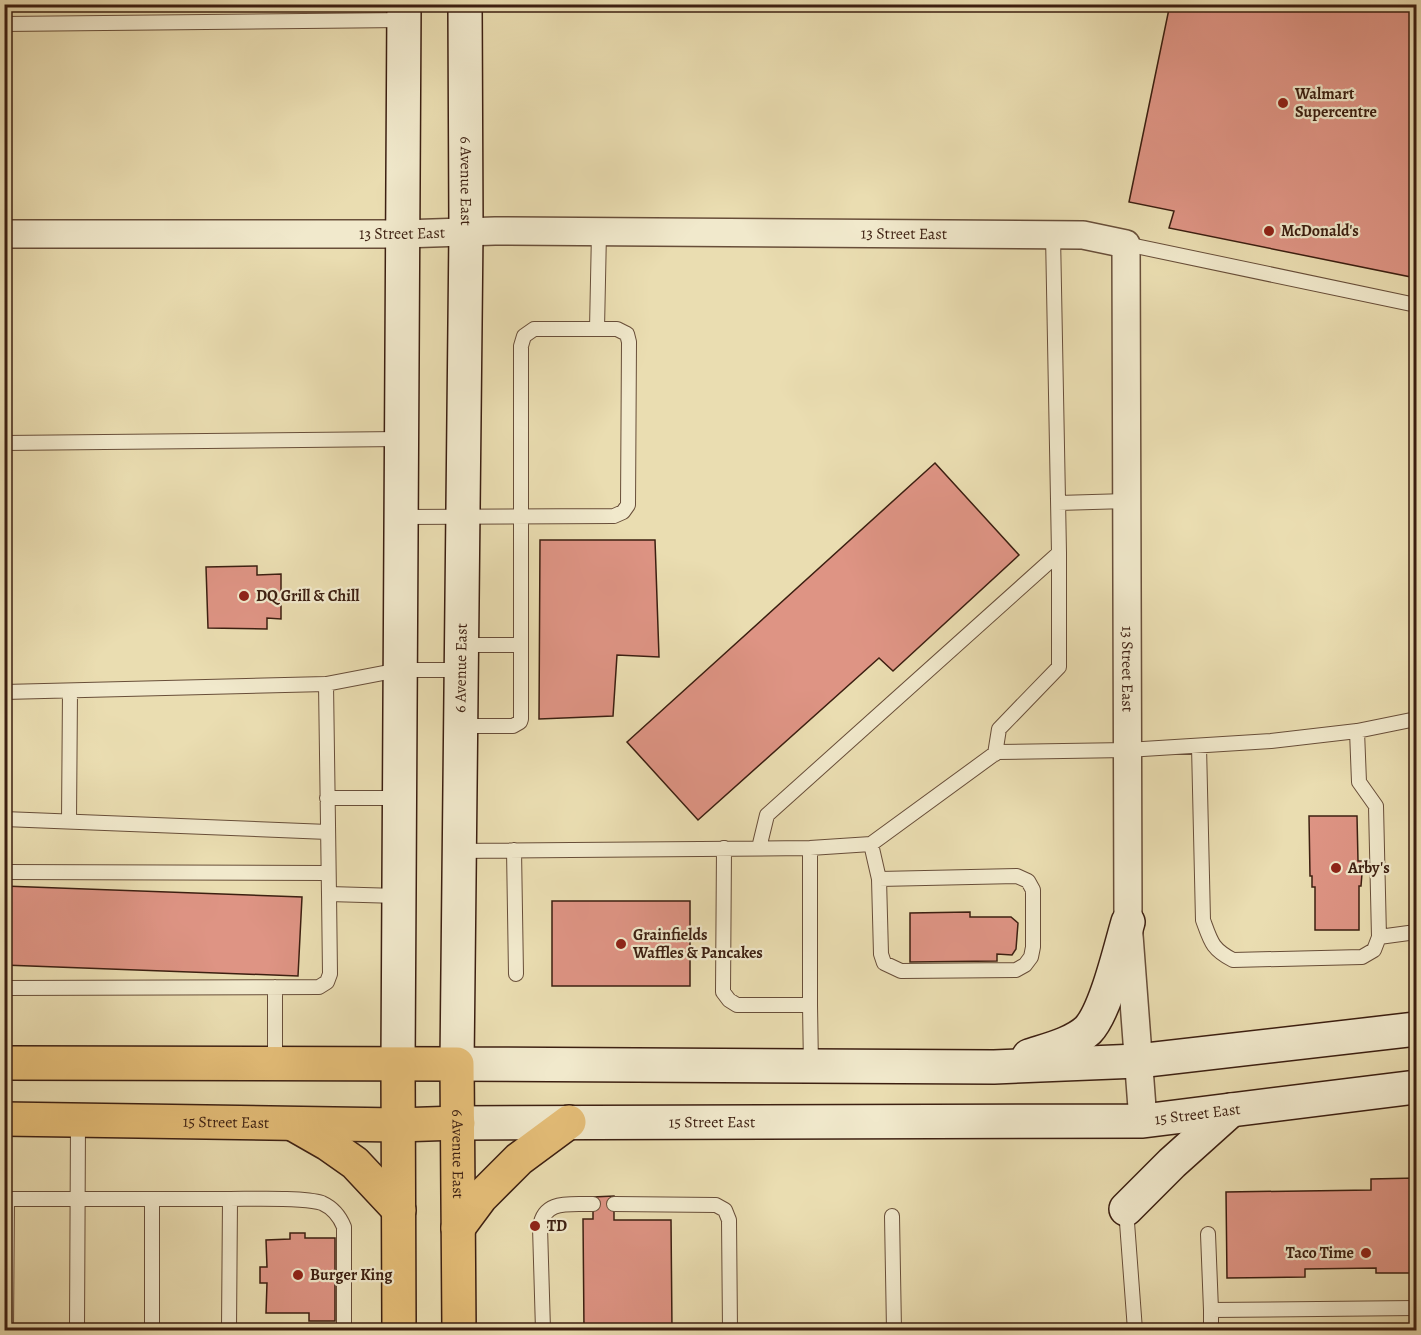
<svg xmlns="http://www.w3.org/2000/svg" width="1421" height="1335" viewBox="0 0 1421 1335" font-family="Alegreya,serif">
<style>
.building{fill:#de9484;stroke:#3c1f11;stroke-width:1.5}
.lines{fill:none;stroke-linecap:round;stroke-linejoin:round}
.lane-casing{stroke:#684e39;stroke-width:16}
.street-casing{stroke:#684e39;stroke-width:30}
.secondary-casing{stroke:#3c1f11;stroke-width:36}
.primary-casing{stroke:#3c1f11;stroke-width:36}
.lane{stroke:#f1e9cc;stroke-width:14}
.street{stroke:#f1e9cc;stroke-width:27}
.secondary{stroke:#f1e9cc;stroke-width:33}
.primary{stroke:#e5be78;stroke-width:33}
.poi-dot{fill:#8f2418;stroke:#f1e9cc;stroke-width:2}
.labels{text-anchor:middle;dominant-baseline:central;stroke-width:4.5;stroke-linejoin:round;paint-order:stroke}
.poi-label{font-size:16px;font-weight:bold;fill:#3c1f11;stroke:#f1e9cc;text-anchor:start}
.street-label{font-size:16px;fill:#3c1f11;stroke:#f1e9cc}
</style>
<rect width="100%" height="100%" fill="#eaddb1"/>
<filter id="stains"><feTurbulence type="fractalNoise" baseFrequency=".00333" numOctaves="4"/><feColorMatrix values="0 0 0 0 .2 0 0 0 0 .09 0 0 0 0 .02 0 0 0 .5 -.17"/></filter>
<radialGradient id="worn" r=".72"><stop offset=".6" stop-color="#630" stop-opacity="0"/><stop offset="1" stop-color="#630" stop-opacity=".3"/></radialGradient>
<path class="building" d="M1170,4H1416V278L1169,228L1174,211L1129,202Z
M935,463L1019,555L893,671L879,658L698,820L627,742Z
M540,540H655L659,657L617,655L613,716L539,719Z
M257,566V575L281,574V619L267,618V629L208,628L206,567Z
M1309,816H1357L1358,861H1363L1361,886H1359V930H1315V887H1312V876H1310Z
M4,886L302,897L298,976L4,965Z
M552,901H690V986H552Z
M970,912V917H1011L1018,923L1016,949L1012,955L997,954V961L910,962V913Z
M1416,1178V1273H1376V1268L1305,1269V1277L1227,1278L1226,1192L1371,1190V1179Z
M614,1196V1220H671L672,1330H584L583,1219H593V1197Z
M290,1233H305V1238H335V1321H309V1313H266L267,1283H260V1267H267L266,1240L290,1239Z"/>
<g class="lines">
<g class="lane-casing">
<path id="lane" d="M4,24L404,20
M1053,235L1059,553
M1126,244L1416,305
M4,443L400,439
M1058,503L1127,501
M401,517L614,516L623,512L628,505L629,342L627,334L617,329H597L599,232
M461,645H521
M326,684L329,894
M4,692L326,684L399,670H461
M460,726H513L520,722L521,719V346L524,336L534,329H597
M1199,746L1203,920C1211,942 1212,949 1233,960L1362,957L1374,950L1379,937L1376,806L1359,782L1357,731
M327,798H399
M4,819L328,832
M69,821L70,691
M871,844L879,879L881,954L884,963L901,971L1016,970L1025,965L1031,957L1033,947V890L1028,881L1017,876L879,879
M724,848L723,992L729,1000L737,1005H810V848
M759,848L767,815L1059,553V667L999,729L995,754
M514,850L516,974
M459,851L810,848L871,844L997,752L1127,750L1271,741L1357,731L1416,719
M4,872L328,873
M1379,937L1416,932
M4,988L319,987L327,982L330,974L329,894L398,896
M810,1005L811,1066
M275,1063V987
M4,1199H230L229,1330
M152,1199V1330
M230,1199C252,1199 304,1197 322,1203C333,1208 340,1217 344,1227V1330
M614,1204L716,1205L725,1210L729,1220L730,1330
M1126,1209L1135,1330
M892,1216L894,1330
M1208,1234L1211,1310
M6,1330L7,1199
M77,1330L78,1121
M543,1330L540,1227C544,1199 570,1205 593,1204
M1211,1330V1310L1416,1308"/>
</g>
<g class="street-casing">
<g id="street">
<path id="s1" d="M4,234H402L495,231L1083,235L1126,244L1128,922L1143,1121"/>
</g>
</g>
<g class="secondary-casing">
<g id="secondary">
<path id="s2" d="M465,4L466,231L457,1064L994,1067L1138,1061L1416,1029"/>
<path d="M1029,1056C1047,1050 1073,1044 1088,1030C1106,1011 1120,949 1128,922"/>
<path d="M398,1065L404,4"/>
<path id="s3" d="M458,1123L1143,1121L1416,1087"/>
<path d="M1126,1209L1172,1163L1231,1110"/>
</g>
</g>
<g class="primary-casing">
<g id="primary">
<path id="s4" d="M4,1063L457,1064L459,1330"/>
<path d="M398,1065L399,1330"/>
<path id="s5" d="M4,1119L398,1125L458,1123"/>
<path d="M293,1124L328,1144L355,1163L399,1210"/>
<path d="M458,1228L481,1197L519,1159L569,1122"/>
</g>
</g>
<use href="#lane" class="lane"/>
<use href="#street" class="street"/>
<use href="#secondary" class="secondary"/>
<use href="#primary" class="primary"/>
</g>
<g class="poi-dot">
<circle cx="1283" cy="103" r="6"/>
<circle cx="1269" cy="231" r="6"/>
<circle cx="244" cy="596" r="6"/>
<circle cx="1336" cy="868" r="6"/>
<circle cx="621" cy="944" r="6"/>
<circle cx="535" cy="1226" r="6"/>
<circle cx="1366" cy="1253" r="6"/>
<circle cx="298" cy="1275" r="6"/>
</g>
<g class="labels">
<g class="poi-label">
<text x="1295" y="94">Walmart<tspan x="1295" dy="18">Supercentre</tspan></text>
<text x="1281" y="231">McDonald's</text>
<text x="256" y="596">DQ Grill &amp; Chill</text>
<text x="1348" y="868">Arby's</text>
<text x="633" y="935">Grainfields<tspan x="633" dy="18">Waffles &amp; Pancakes</tspan></text>
<text x="547" y="1226">TD</text>
<text x="1354" y="1253" text-anchor="end">Taco Time</text>
<text x="310" y="1275">Burger King</text>
</g>
<g class="street-label">
<text stroke="none"><textPath href="#s2" startOffset="177">6 Avenue East</textPath></text>
<text stroke="none"><textPath href="#s1" startOffset="398">13 Street East</textPath></text>
<text stroke="none"><textPath href="#s1" startOffset="900">13 Street East</textPath></text>
<text transform="translate(461 668) rotate(-89)">6 Avenue East</text>
<text stroke="none"><textPath href="#s1" startOffset="1548">13 Street East</textPath></text>
<text stroke="none"><textPath href="#s3" startOffset="740">15 Street East</textPath></text>
<text stroke="none"><textPath href="#s3" startOffset="254">15 Street East</textPath></text>
<text stroke="none"><textPath href="#s5" startOffset="222">15 Street East</textPath></text>
<text stroke="none"><textPath href="#s4" startOffset="543">6 Avenue East</textPath></text>
</g>
</g>
<rect width="1421" height="1335" fill="none" stroke="#eaddb1" stroke-width="24"/>
<rect x="6" y="6" width="1409" height="1323" fill="none" stroke="#3c1f11" stroke-width="3"/>
<rect x="12" y="12" width="1397" height="1311" fill="none" stroke="#3c1f11" stroke-width="1.5"/>
<rect width="100%" height="100%" filter="url(#stains)"/>
<rect width="100%" height="100%" fill="url(#worn)"/>
</svg>
